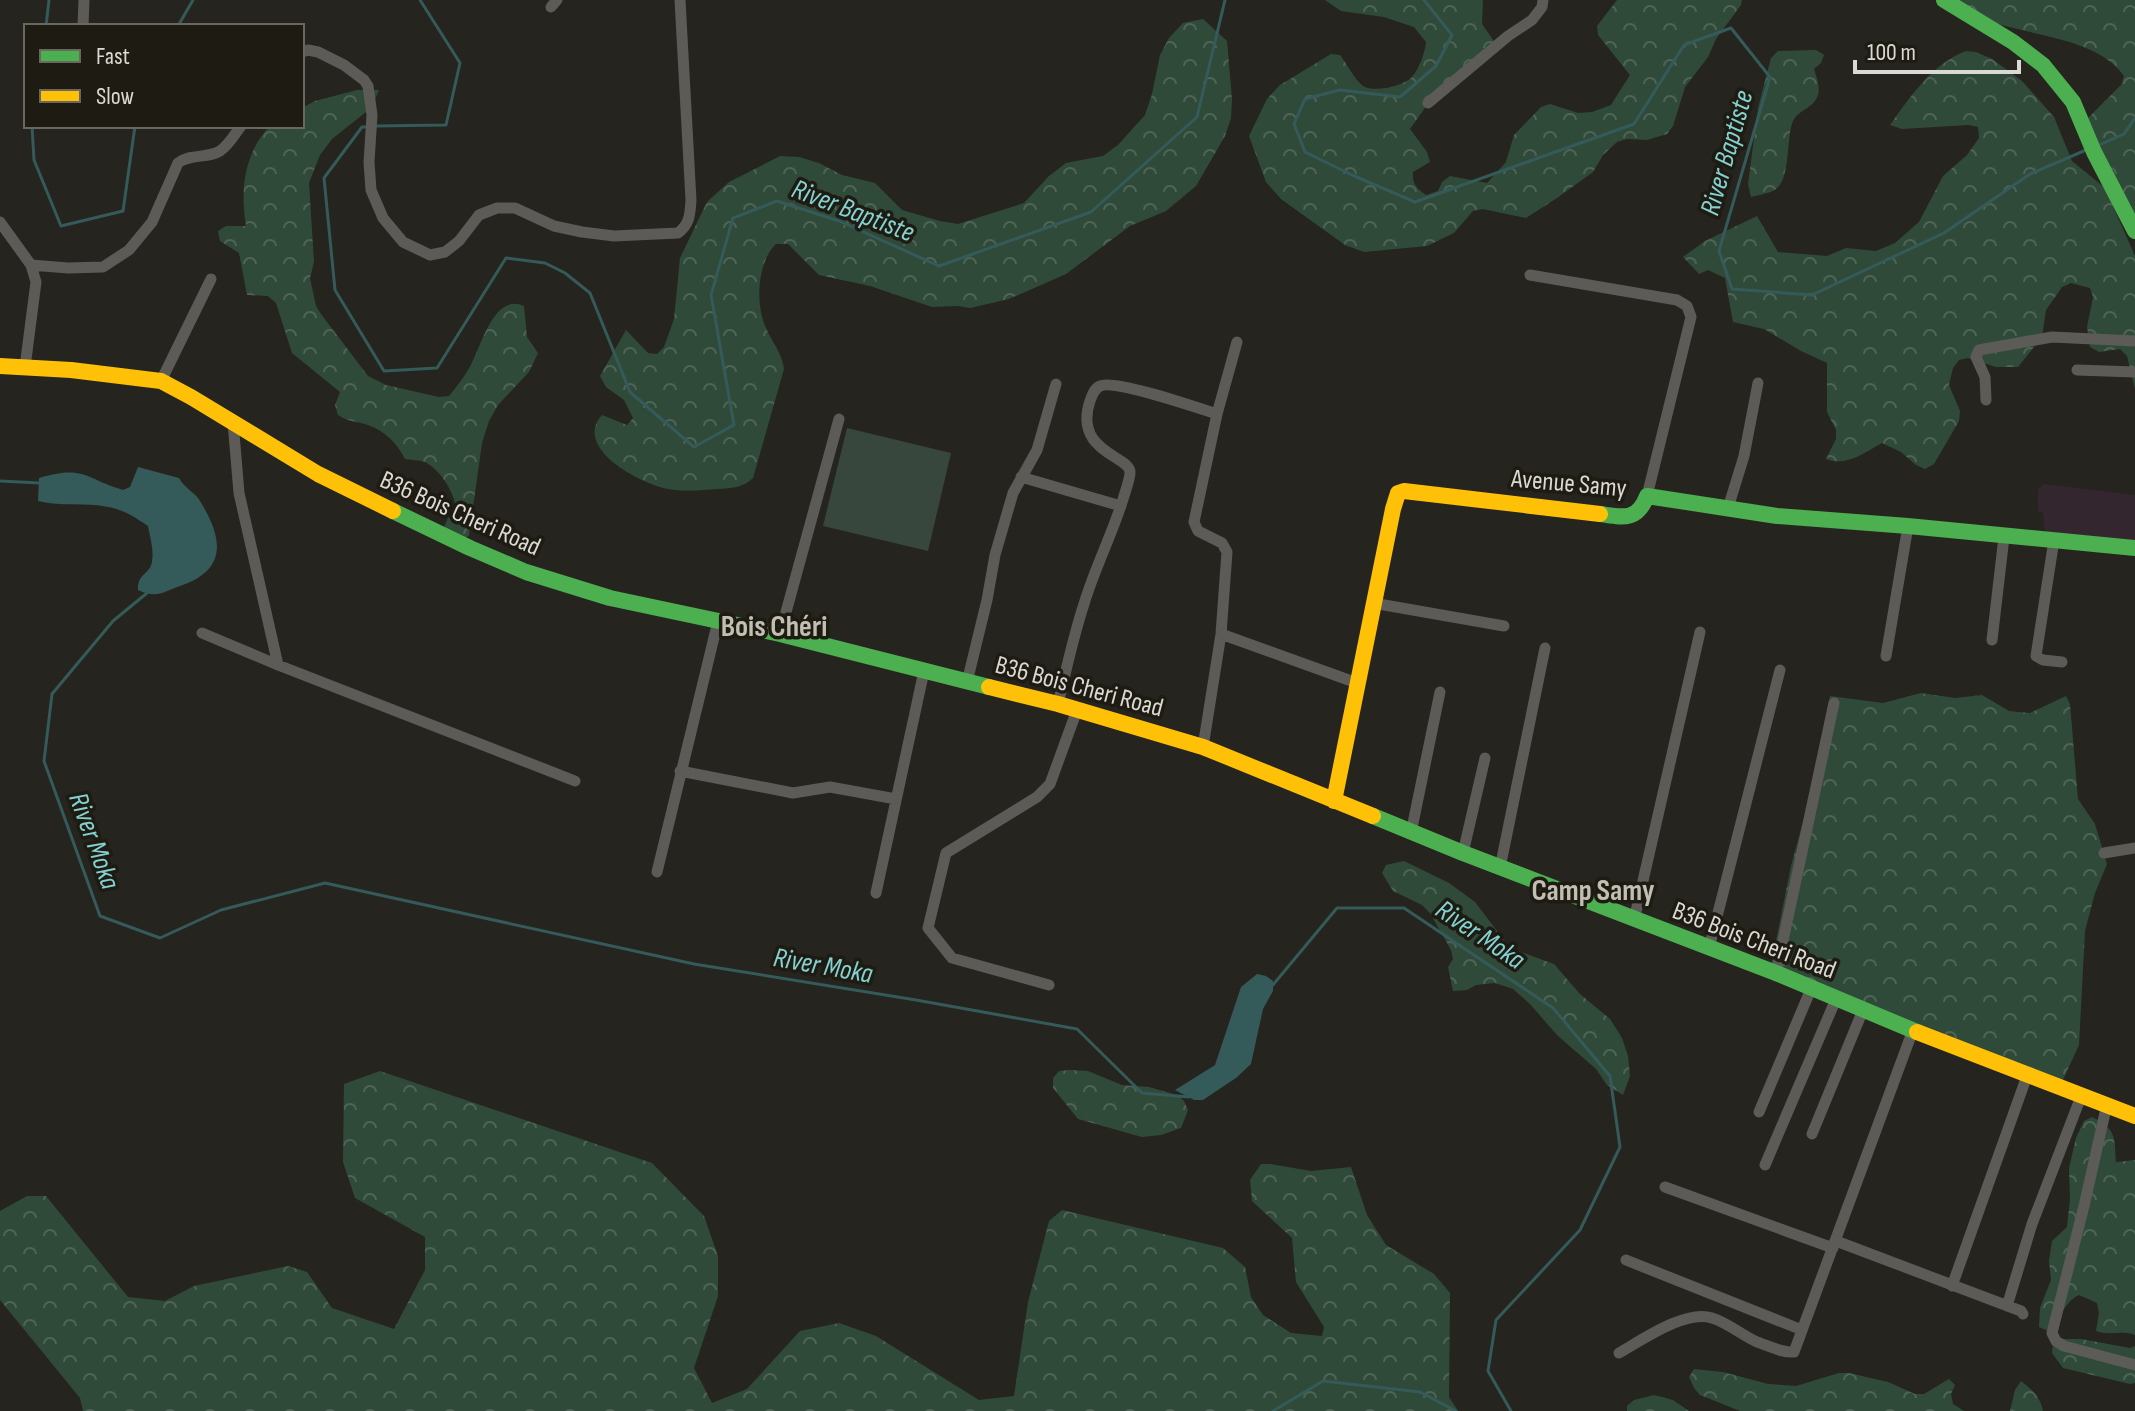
<svg xmlns="http://www.w3.org/2000/svg" width="2135" height="1411" viewBox="0 0 2135 1411" font-family="'Sofia Sans Condensed',sans-serif">
<style>
.medical{fill:#34262f}
.forest{fill:url(#forest-crowns)}
.pitch{fill:#38473d}
.water{fill:#345a59}
.lines{fill:none;stroke-linecap:round;stroke-linejoin:round}
.stream{stroke:#345a59;stroke-width:3}
.street{stroke:#5c5b57;stroke-width:11}
.fast{stroke:#4caf50;stroke-width:16}
.slow{stroke:#ffc107;stroke-width:16}
.labels{text-anchor:middle;dominant-baseline:central;stroke-width:7;stroke-linejoin:round;paint-order:stroke}
.street-label{font-size:26px;fill:#dbd9d3;stroke:#1e1b12}
.water-label{font-size:28px;font-style:italic;fill:#84d1d1;stroke:#1e1b12}
.quarter-label{font-size:30px;font-weight:bold;fill:#c2beb2;stroke:#1e1b12}
</style>
<defs>
<pattern id="forest-crowns" width="20" height="18" patternUnits="userSpaceOnUse" patternTransform="scale(2)"><rect width="20" height="18" fill="#304a3a"/><path d="M2 6a3 3 0 1 1 6 0M12 15a3 3 0 1 1 6 0" fill="none" stroke="#4d6456"/></pattern>
</defs>
<rect width="100%" height="100%" fill="#25241e"/>
<path class="medical" d="M2044,484L2135,495V541L2045,534L2043,513L2038,511V489Z"/>
<path class="forest" d="M1325,0H1483L1482,24L1498,47L1427,105L1410,129L1427,152L1430,162L1413,172C1412,184 1416,188 1426,195L1438,191L1442,182L1450,176L1487,183L1506,162L1514,135L1541,107L1550,104L1578,113L1592,112L1611,105L1630,75L1598,35L1597,26L1617,0H1742L1741,5L1716,39L1708,57L1685,87L1673,126L1667,134L1647,140L1627,139L1617,142L1603,155L1593,172L1557,198L1526,218L1483,209L1473,211L1454,233L1427,246L1364,252L1345,245L1281,199L1266,182L1249,136L1267,99L1280,85L1331,54L1340,55C1347,64 1355,80 1363,86C1374,93 1404,86 1412,77C1419,69 1425,53 1426,42L1414,27L1384,17L1341,11Z
M1946,0H2135V224L2087,119L2121,85L2124,76C2102,45 2057,39 2022,30C2000,25 1977,19 1955,13Z
M1203,19L1227,41L1232,99L1231,118L1225,136L1196,186L1166,211L1130,226L1066,274L1009,299L970,308L958,306L932,307L870,286L819,275L788,244H776C757,262 755,305 766,328C772,342 782,353 784,369L753,478C743,488 731,488 718,489C701,490 685,492 668,489C641,484 572,448 602,415L627,425L633,418L624,400L606,387L600,376L626,330L648,353L657,354L664,347L674,319L680,258L707,202L729,182L780,156L799,157L819,163L842,175L875,183L902,210L940,221L958,224L1024,203L1049,176L1066,163L1103,156L1118,145L1145,115L1152,94L1160,55L1169,38L1183,23Z
M1816,50L1824,55L1821,63L1814,69C1819,85 1824,97 1807,108C1801,112 1796,115 1793,121C1786,136 1791,178 1776,189C1771,193 1758,195 1751,197L1748,184L1758,108L1771,58L1778,51Z
M1966,51L1976,52L1992,59L2022,81L2054,117L2072,161L2105,188L2135,256V389L2127,356L2120,349L2099,352L2090,347L2087,327L2093,297L2090,288L2071,283L2062,287L2046,310L2042,337L2018,367H1996L1968,358L1959,360L1953,368L1949,385L1960,411L1959,421L1934,464L1925,469L1916,465L1901,452L1882,443C1864,453 1846,467 1826,459L1836,439V430L1827,412V363L1801,351L1764,329L1733,322L1725,278L1708,270L1699,274L1683,257L1705,241L1757,216L1778,252L1827,256L1846,248L1876,251L1895,243L1919,222L1943,176L1967,155L1979,138L1978,127L1968,125L1902,129L1890,125C1910,97 1933,63 1966,51Z
M357,90H379L371,108L332,139L320,155L309,183L314,262L310,278L316,306L321,314L368,376L386,385L439,397L449,396C456,387 463,379 468,370C481,350 492,292 524,306L527,337L538,353L529,372L498,405L489,421L482,443L469,536L460,540L444,527L448,518L456,512C457,496 441,470 425,462C419,460 411,460 405,459C397,443 385,431 368,425C357,421 348,422 338,415L335,405L340,392L292,353L276,303L268,296L247,295L239,253L220,241L218,231L226,226H246C240,190 244,153 270,126H302V108L315,101Z
M1921,693L1955,698L1982,695L2009,711L2030,713L2066,696L2070,704L2078,799L2095,824L2107,864L2095,893L2085,931L2079,1045L2062,1082L1770,971L1791,866L1812,789L1830,696L1883,703Z
M1404,861L1449,883L1475,902L1510,948L1554,964L1580,994L1610,1019L1622,1038L1628,1056L1630,1076L1623,1095L1607,1085L1596,1069L1557,1035L1530,1004L1513,989L1495,983L1476,985L1467,990L1453,991L1448,967L1453,959L1451,950L1430,913L1422,905L1393,891L1382,873L1386,865Z
M1069,1070L1088,1071L1122,1085L1149,1087L1177,1095L1184,1101L1188,1110L1181,1128L1161,1135L1142,1137L1078,1119L1053,1088V1078L1059,1071Z
M380,1071L652,1163L704,1216L718,1256V1296L694,1368L712,1403L747,1389L800,1331L839,1323L876,1336L979,1400L1014,1396L1028,1302L1049,1221L1062,1210L1223,1248L1245,1267L1251,1297L1263,1315L1291,1333L1322,1336L1324,1327L1296,1282L1292,1238L1252,1201L1250,1180L1261,1164H1270L1311,1171L1351,1167L1367,1215L1386,1245L1434,1274L1450,1293L1449,1397L1458,1411H83L80,1398L0,1300V1211L27,1196H46L128,1297L165,1301L194,1286L288,1266L307,1272L332,1308L394,1329L425,1270V1237L355,1198L343,1162L344,1084Z
M2092,1117C2117,1130 2114,1136 2116,1162L2135,1160V1335C2122,1330 2110,1336 2096,1331L2099,1313L2097,1303L2079,1295C2063,1302 2061,1321 2048,1331L2039,1327L2040,1308L2051,1280L2049,1261L2052,1241L2067,1227L2070,1199L2069,1168L2076,1138L2084,1121Z
M2062,1339H2081L2130,1348L2135,1346V1383L2130,1384L2063,1368L2052,1353L2053,1343Z
M1694,1369L1723,1372L1768,1384L1796,1386L1839,1373H1849L1888,1382L1915,1394H1924L1949,1379L1955,1385L1951,1394L1953,1404L1964,1411H1740L1700,1395L1694,1388L1689,1377Z
M2021,1381C2032,1390 2040,1396 2043,1411H2010L2015,1390Z
M1654,1395L1673,1400L1689,1411H1627V1406L1634,1400Z"/>
<path class="pitch" d="M847,428L951,453L928,551L823,526Z"/>
<path class="water" d="M138,467L179,478C184,488 195,492 200,501C223,538 228,570 180,586C163,592 157,599 138,590C137,573 151,574 152,561C154,550 150,537 148,526C136,518 123,509 108,507C85,502 61,507 38,501L39,478C85,465 83,478 123,490L130,487Z
M1257,974L1266,976L1273,981V991L1263,1009L1251,1064L1236,1078L1203,1100H1194L1175,1090L1215,1065L1241,987Z"/>
<g class="lines">
<path class="stream" d="M1424,0L1452,35L1436,66L1400,97L1340,90L1305,99L1294,124L1305,152L1352,175L1415,202L1634,124L1684,45L1731,28L1770,77L1719,251L1732,289L1812,295L1944,233L2030,174L2086,150
M46,26L49,0
M178,26L193,0
M32,126L34,160L61,226L123,211L135,126
M376,126L446,125L460,63L420,0
M368,127H362L324,178L335,290L384,371L437,368L506,258L545,263L565,273L590,293L630,392L694,447L734,425L711,295L733,218L777,201L839,221L939,266L1091,212L1197,117L1225,0
M2097,146L2124,134L2135,118
M0,481L40,483
M147,593L113,621L52,694L44,761L100,916L160,938L221,910L325,883L694,964L916,1000L1077,1029L1142,1093L1189,1097L1191,1096
M1272,986L1337,908H1404L1553,1008L1610,1076L1620,1147L1580,1230L1496,1320L1488,1371L1511,1411
M1273,1411L1323,1381L1420,1392L1456,1411"/>
<path class="street" d="M551,7L557,0
M83,26L84,0
M302,52L308,50L318,52L344,65L364,80L368,86L372,115L369,162L371,190L383,218L403,242L430,255L445,252L459,241L479,215L497,208H515L554,226L582,232L614,236L678,233C690,224 690,214 691,200L680,0
M1428,103L1508,36L1532,20L1542,7L1543,0
M0,222L31,265L36,282L25,367
M31,265L68,268L103,267L129,250L152,222L178,163C191,153 207,159 220,151C229,145 235,134 241,126
M1530,275L1677,300L1687,306L1691,317L1647,496
M2077,370L2135,372
M161,381L211,279
M1986,400L1985,377L1976,357L1979,350L2052,337L2135,341
M233,422L239,493L278,665
M1021,477L1121,506
M1728,508L1744,456L1758,383
M2054,540L2036,656L2043,660L2062,662
M1373,603L1504,626
M202,633L278,665L575,781
M780,634L839,419
M1221,634L1357,683
M1992,640L2004,537
M1886,656L1908,526
M967,682L987,600L995,555L1013,493L1037,450L1056,384
M1058,704C1066,671 1073,637 1084,604C1095,567 1113,533 1124,496C1126,489 1130,479 1130,472C1130,456 1073,452 1090,401C1092,395 1094,389 1100,386C1114,379 1198,408 1217,414
M1203,747L1221,634L1227,552L1222,543L1198,531L1194,522L1217,414L1237,342
M680,771L793,793L830,787L896,799
M1411,833L1440,692
M1463,853L1485,758
M2104,853L2135,848
M1500,868L1545,648
M657,872L718,621
M876,893L924,671
M1634,920L1700,632
M1709,948L1780,670
M1776,973L1834,703
M1049,985L952,958L928,928L946,853L1037,797L1050,784L1077,710
M2107,1104L2084,1206L2052,1333L2056,1341L2064,1346L2135,1365
M1759,1112L1811,989
M1812,1134L1863,1010
M1765,1165L1836,999
M1665,1187L1833,1248
M1836,1241L2021,1311L2023,1314
M1626,1260L1802,1330
M1952,1286L2028,1073
M2007,1306L2032,1224L2082,1094
M1619,1353C1642,1340 1686,1309 1712,1318C1728,1323 1742,1335 1757,1342C1769,1346 1782,1353 1794,1352L1913,1030"/>
<path class="fast" d="M1944,0L2013,42L2043,65L2073,102L2094,152L2135,231
M393,511L470,548L526,572L610,598L780,634L989,687
M1600,514C1622,517 1637,522 1647,496L1777,516L1908,526L2135,548
M1373,816L1463,853L1776,973L1917,1032"/>
<path class="slow" d="M0,366L71,370L161,381L191,397L318,474L393,511
M989,687L1058,704L1203,747L1373,816
M1334,801L1393,509L1398,493L1404,491L1600,514
M1917,1032L2135,1116"/>
</g>
<g class="labels">
<g class="street-label">
<text transform="translate(1569 484) rotate(5)">Avenue Samy</text>
<text transform="translate(460 514) rotate(24)">B36 Bois Cheri Road</text>
<text transform="translate(1079 687) rotate(15)">B36 Bois Cheri Road</text>
<text transform="translate(1754 941) rotate(21)">B36 Bois Cheri Road</text>
</g>
<g class="water-label">
<text transform="translate(1727 153) rotate(-74)">River Baptiste</text>
<text transform="translate(853 211) rotate(21)">River Baptiste</text>
<text transform="translate(94 841) rotate(70)">River Moka</text>
<text transform="translate(1480 935) rotate(34)">River Moka</text>
<text transform="translate(823 966) rotate(10)">River Moka</text>
</g>
<g class="quarter-label">
<text x="774" y="627">Bois Chéri</text>
<text x="1593" y="891">Camp Samy</text>
</g>
</g>
<rect x="24" y="24" width="280" height="104" fill="#1e1b12" stroke="#6a675f" stroke-width="2"/>
<rect x="40" y="50" width="40" height="12" fill="#4caf50" stroke="#6a675f" stroke-width="2"/>
<text x="96" y="64" font-size="24" fill="#dbd9d3">Fast</text>
<rect x="40" y="90" width="40" height="12" fill="#ffc107" stroke="#6a675f" stroke-width="2"/>
<text x="96" y="104" font-size="24" fill="#dbd9d3">Slow</text>
<path d="M1855 60v12h164v-12" fill="none" stroke="#dbd9d3" stroke-width="4"/>
<text x="1867" y="60" font-size="24" fill="#dbd9d3" stroke="#1e1b12" stroke-width="6" paint-order="stroke">100 m</text>
</svg>
